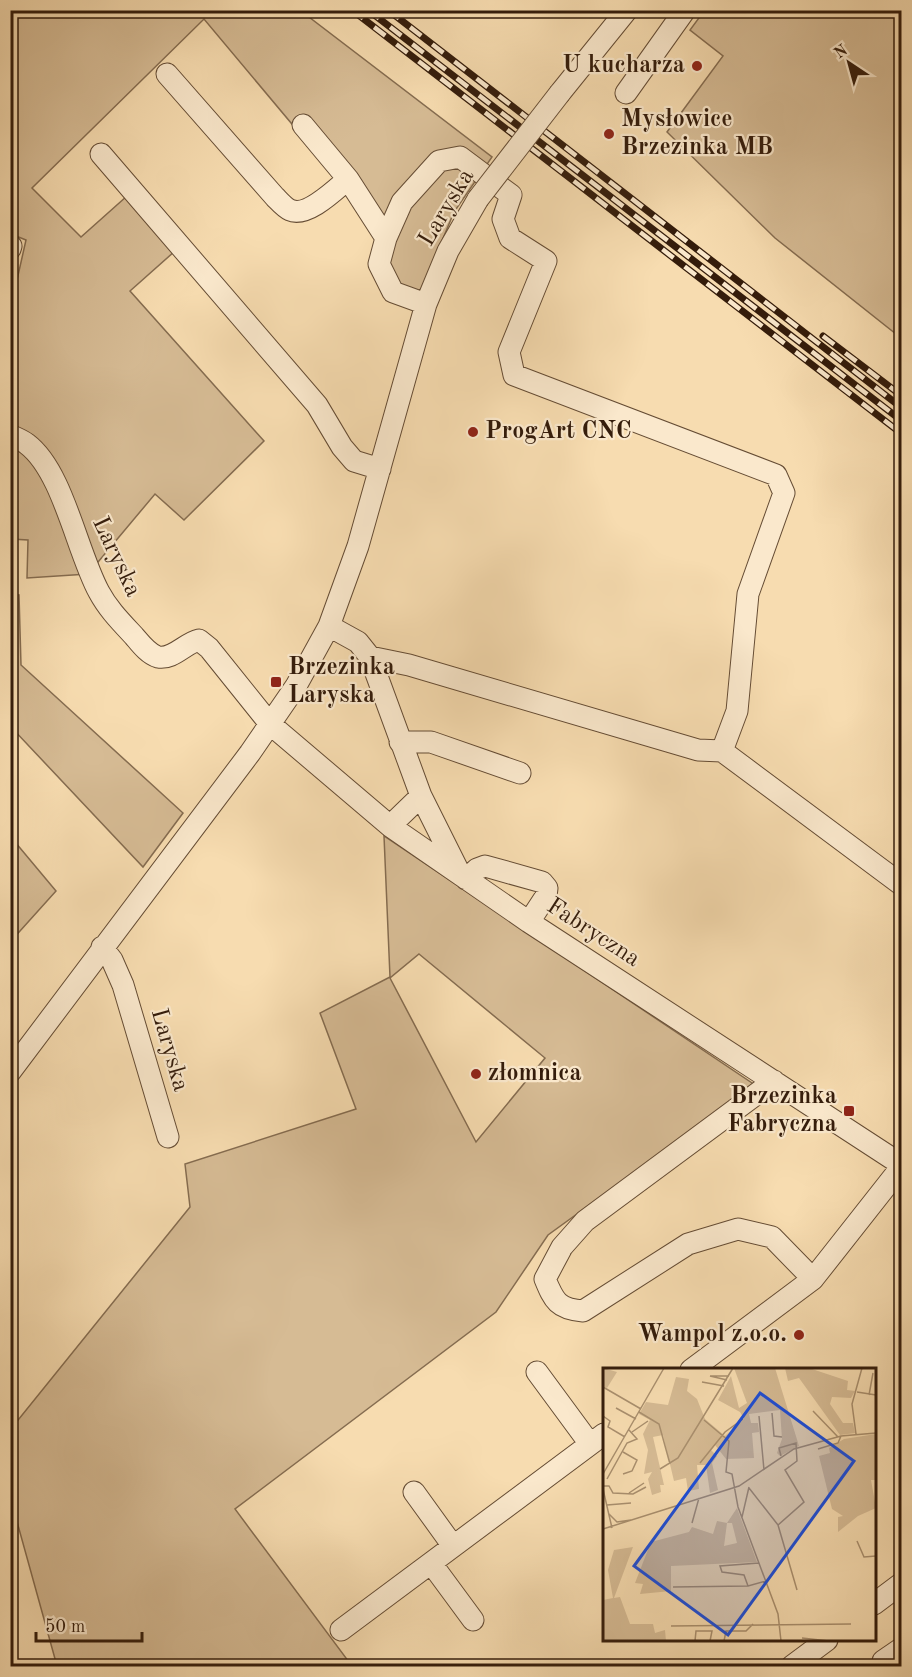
<svg xmlns="http://www.w3.org/2000/svg" width="912" height="1677" viewBox="0 0 912 1677" font-family="'Old Standard TT',serif">
<style>
.green{fill:#d6bb94;stroke:#856c50;stroke-width:1.5;fill-rule:evenodd}
.lines{fill:none;stroke-linecap:round;stroke-linejoin:round}
.minor-casing{stroke:#654c34;stroke-width:23}
.minor{stroke:#fae8cc;stroke-width:21}
.rail-casing{stroke:#341c0b;stroke-width:7}
.rail{stroke:#fae8cc;stroke-width:4.5;stroke-dasharray:14;stroke-linecap:butt}
.minor-bridge-casing{stroke:#654c34;stroke-width:23;stroke-linecap:butt}
.minor-bridge{stroke:#fae8cc;stroke-width:21}
.poi-dot{fill:#8f2418;stroke:#fae8cc;stroke-width:2}
.labels{text-anchor:middle;dominant-baseline:central;stroke-width:4.5;stroke-linejoin:round;paint-order:stroke}
.poi-label{font-size:24px;font-weight:bold;fill:#341c0b;stroke:#fae8cc;text-anchor:start}
.street-label{font-size:24px;fill:#341c0b;stroke:#fae8cc}
.inset-road{fill:none;stroke:#a98f6e;stroke-width:1.5}
.view{fill:#1d4ed8;fill-opacity:0.15;stroke:#1d4ed8;stroke-width:3}
.inset-edge{fill:none;stroke:#341c0b;stroke-width:3}
</style>
<rect width="100%" height="100%" fill="#f7dcb0"/>
<filter id="stains"><feTurbulence type="fractalNoise" baseFrequency=".00333" numOctaves="4"/><feColorMatrix values="0 0 0 0 .2 0 0 0 0 .09 0 0 0 0 .02 0 0 0 .5 -.17"/></filter>
<radialGradient id="worn" r=".72"><stop offset=".6" stop-color="#630" stop-opacity="0"/><stop offset="1" stop-color="#630" stop-opacity=".3"/></radialGradient>
<path class="green" d="M11,11H301L492,157L454,212L414,308L387,300L379,239L348,191L204,19L32,188L81,237L127,196L175,251L130,291L264,441L184,520L155,494L88,574L27,578L28,540L11,539L10,311L26,240L11,234Z
M704,11H901V338L775,238L667,132L723,56L690,30Z
M11,594L19,595L21,665L183,813L143,867L11,727Z
M10,836L56,891L11,941H10Z
M384,836L755,1085L548,1235L496,1312L235,1509L349,1662L344,1666H57L11,1500L10,1430L190,1207L185,1164L356,1109L320,1013L390,977ZM419,954L545,1058L476,1142L390,978Z"/>
<g class="lines">
<g class="minor-casing">
<path id="minor" d="M167,74L275,197C279,201 285,208 290,210C307,218 336,189 348,179
M560,93L627,10
M626,93L685,10
M303,125L348,179L386,238
M101,154L317,405L342,447L354,461L380,469
M10,249L11,246
M10,435C16,438 22,440 27,444C63,471 77,552 99,592C108,609 121,622 134,636C140,643 148,654 158,657C173,660 185,643 199,640L209,648L270,724L390,826L529,922L902,1165
M329,626L358,642L370,657L421,796L460,874
M370,657L409,665L698,750L722,751L737,711L748,594L784,493L776,475L514,375L509,352L546,261L510,238L503,219L511,195L460,157L439,161L402,202L386,238L379,264L393,292L426,304
M400,742H431L520,773
M722,751L902,885
M390,826L421,796
M466,879L477,869L485,866L542,882L547,888L546,896L529,922
M102,947L112,960L123,985L168,1137
M10,1072L250,753L296,686L329,626L358,546L426,304L448,251L478,199
M774,1081L585,1221L562,1247L545,1279C554,1301 558,1309 583,1311L688,1244L738,1229L772,1237L813,1279
M691,1370L813,1279L902,1166
M537,1372L590,1444
M414,1492L453,1546
M431,1563L473,1620
M874,1604L902,1583
M341,1630L604,1434
M792,1666L827,1640
M882,1666L883,1661L902,1648"/>
</g>
<use href="#minor" class="minor"/>
<g class="rail-casing">
<path id="rail" d="M352,10L902,434
M368,10L902,421
M388,10L902,408
M823,336L902,396"/>
</g>
<use href="#rail" class="rail"/>
<g class="minor-bridge-casing">
<path id="minor-bridge" d="M478,199L560,93"/>
</g>
<use href="#minor-bridge" class="minor-bridge"/>
</g>
<g class="poi-dot">
<circle cx="697" cy="66" r="6"/>
<circle cx="609" cy="134" r="6"/>
<circle cx="473" cy="432" r="6"/>
<rect x="270" y="676" width="12" height="12" rx="3"/>
<circle cx="476" cy="1074" r="6"/>
<rect x="843" y="1105" width="12" height="12" rx="3"/>
<circle cx="799" cy="1335" r="6"/>
</g>
<g class="labels">
<g class="poi-label">
<text x="685" y="66" text-anchor="end">U kucharza</text>
<text x="621" y="120">Mysłowice<tspan x="621" dy="28">Brzezinka MB</tspan></text>
<text x="485" y="432">ProgArt CNC</text>
<text x="288" y="668">Brzezinka<tspan x="288" dy="28">Laryska</tspan></text>
<text x="488" y="1074">złomnica</text>
<text x="837" y="1097" text-anchor="end">Brzezinka<tspan x="837" dy="28">Fabryczna</tspan></text>
<text x="787" y="1335" text-anchor="end">Wampol z.o.o.</text>
</g>
<g class="street-label">
<text transform="translate(447 208) rotate(-59)">Laryska</text>
<text transform="translate(116 557) rotate(65)">Laryska</text>
<text transform="translate(593 933) rotate(33)">Fabryczna</text>
<text transform="translate(169 1050) rotate(74)">Laryska</text>
</g>
</g>
<g transform="translate(603 1368)">
<rect width="273" height="273" fill="#f7dcb0"/>
<path d="M0,0L14,4L4,20L0,18ZM131,0H172L196,78L177,88L174,85L179,71L177,42L146,46L148,55H155L156,64L149,65L151,90L123,91L112,77L108,82L114,88L109,95L115,122L107,125L103,97H94L96,121L85,123L83,110L71,113L60,67L50,69L61,117H57L58,124L49,127L45,111L49,104L41,106L45,82L40,66L47,52L36,46L43,34L65,37L73,9L86,11L84,23L94,31L102,51L122,68L141,51L137,44L115,32L128,8L136,40L144,35ZM182,0H206L245,13L244,22L252,23L248,30L229,29L227,36L240,55H250L252,65L237,67L196,10L185,13ZM273,66V112H268L273,140L255,148L235,164V149L240,148L229,141L216,88L227,85L226,80L241,71ZM134,140L154,194L68,198V223L37,226L40,216L32,215L48,174L86,164L89,159L110,166L114,153L124,155ZM124,155H129L134,175L121,178ZM30,179L11,230L17,229L27,256H50L52,265L62,262L63,273H0V232L10,230L5,202L11,182Z" fill="#d6bb94" fill-rule="evenodd"/>
<path class="inset-road" d="M124,12L107,8H126M99,14L121,18M0,19L38,41M254,24L273,27M266,27L270,5M13,40L33,51M210,43L235,69M36,44L56,56L67,96M169,45L171,68L179,69M0,48L7,53L5,59L22,69M156,48L161,102M101,52L126,73L123,104L129,106L135,139L175,246L178,273M29,64L45,53M253,66L249,36L259,0M215,81L235,75L238,68M97,95L122,64L140,51M57,101L75,90L130,0M0,106L61,0M20,106L29,103L34,92L20,84M4,111L24,75L34,71L26,62M0,118H6L10,125L30,126L43,119M146,120L175,157L201,134L182,102L194,93L193,75L176,80L178,88M0,121L9,160M26,125L41,115M4,137L28,135M6,146L14,154L28,152M139,149L146,119M89,155L96,130M175,157L194,222M0,161L136,118L191,81L238,68L273,65M254,173L261,189L273,188M145,218L141,207L119,204L117,198L156,195M70,219L145,218L163,213M68,258L248,256M199,270L226,273M92,273L93,263H109L107,273M121,273L123,263H143L150,256"/>
<path class="view" d="M157,25L251,93L125,267L31,198Z"/>
<rect width="273" height="273" class="inset-edge"/>
</g>
<rect width="912" height="1677" fill="none" stroke="#f7dcb0" stroke-width="36"/>
<rect x="12" y="12" width="888" height="1653" fill="none" stroke="#341c0b" stroke-width="3"/>
<rect x="18" y="18" width="876" height="1641" fill="none" stroke="#341c0b" stroke-width="1.5"/>
<g transform="translate(849 63) rotate(324)" stroke="#fae8cc" stroke-width="4.5" paint-order="stroke">
<path d="M0-4.5L10 22L0 15L-10 22Z" fill="#341c0b"/>
<text y="-9" font-size="16" font-weight="bold" text-anchor="middle" fill="#341c0b">N</text>
</g>
<path d="M36 1632v9h106v-9" fill="none" stroke="#341c0b" stroke-width="3"/>
<text x="45" y="1632" font-size="18" fill="#341c0b" stroke="#fae8cc" stroke-width="4.5" paint-order="stroke">50 m</text>
<rect width="100%" height="100%" filter="url(#stains)"/>
<rect width="100%" height="100%" fill="url(#worn)"/>
</svg>
